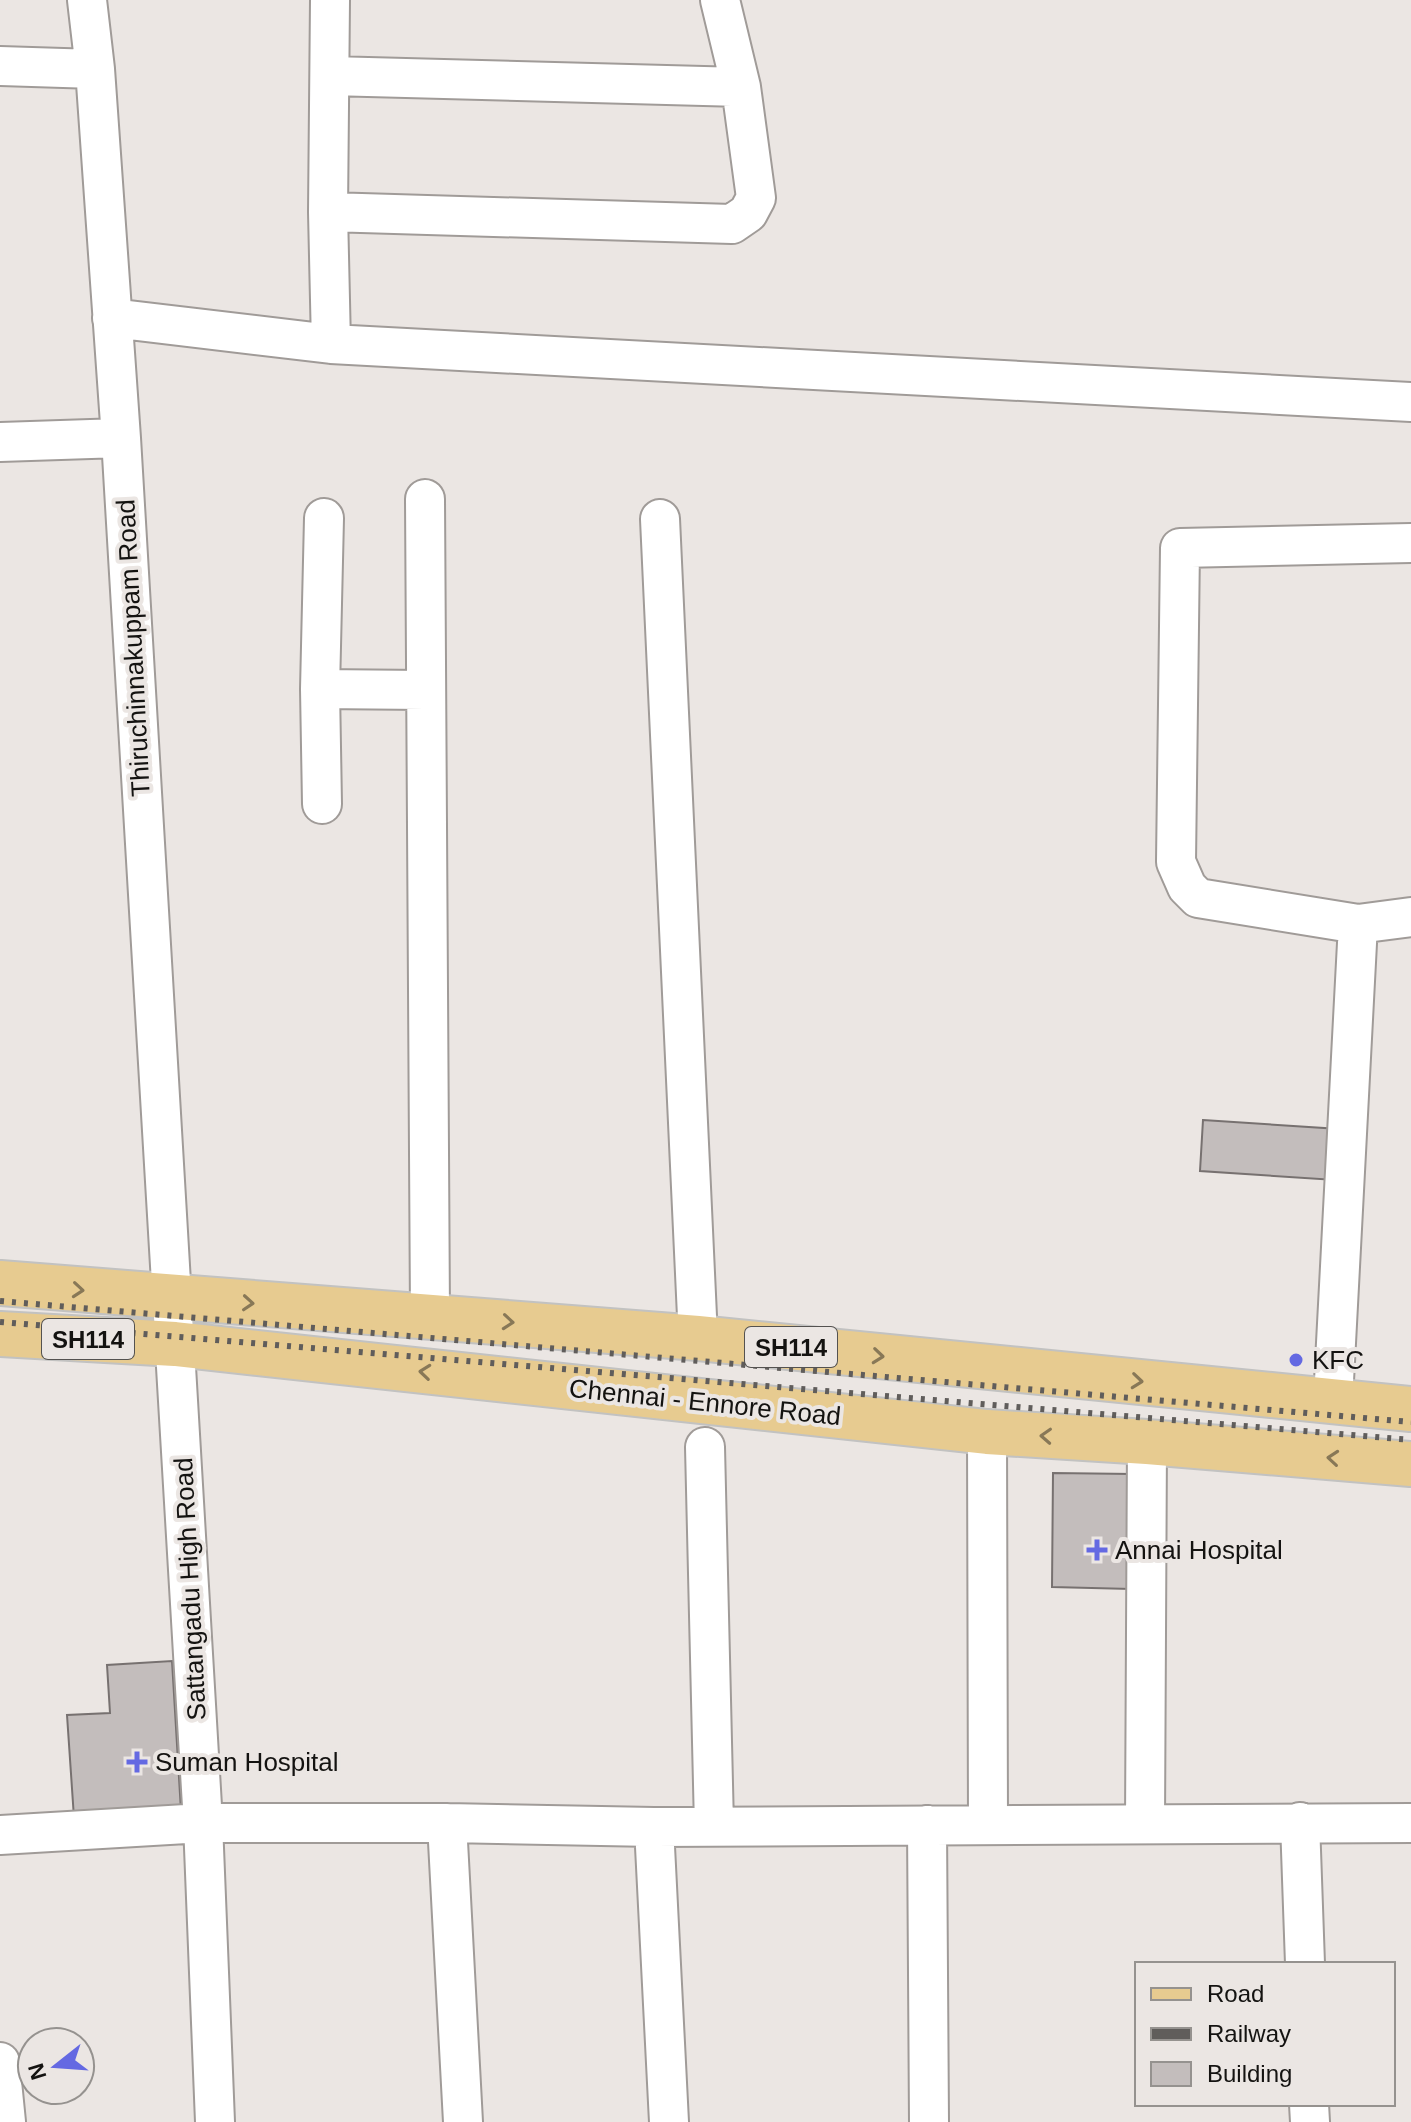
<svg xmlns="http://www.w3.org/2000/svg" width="1411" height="2122" viewBox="0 0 1411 2122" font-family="Arial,sans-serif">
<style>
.building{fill:#c3bdbc;stroke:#777170;stroke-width:2}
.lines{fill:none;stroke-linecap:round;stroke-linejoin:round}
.minor-casing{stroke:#a09b98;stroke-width:42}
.major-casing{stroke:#c2c2c1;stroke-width:48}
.minor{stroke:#fff;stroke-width:38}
.major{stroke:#e7cb90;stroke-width:44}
.rail{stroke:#605d5b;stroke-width:6;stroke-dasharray:4 8;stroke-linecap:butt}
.oneway{stroke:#887857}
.poi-dot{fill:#6469e2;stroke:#ebe6e3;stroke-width:3}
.labels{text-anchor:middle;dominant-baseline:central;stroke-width:8;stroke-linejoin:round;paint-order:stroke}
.shield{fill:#ebe6e3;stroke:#545250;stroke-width:2}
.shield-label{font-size:24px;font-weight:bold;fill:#141311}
.street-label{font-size:26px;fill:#141311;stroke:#ebe6e3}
.poi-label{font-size:26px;fill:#141311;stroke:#ebe6e3;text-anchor:start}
</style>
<rect width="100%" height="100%" fill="#ebe6e3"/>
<path class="building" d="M1203,1120L1339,1129L1335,1180L1200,1171Z
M1053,1473L1133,1474L1131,1589L1052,1587Z
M172,1661L181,1811L74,1818L67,1715L110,1713L107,1665Z"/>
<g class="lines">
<g class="minor-casing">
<path id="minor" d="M87,0L95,69L121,438L203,1823L215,2122
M330,0L328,212L331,344
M0,66L95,69
M330,76L741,87
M328,212L732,224L748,213L756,198L741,87L720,0
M112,318L331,344L1411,402
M0,442L121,438
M425,499L430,1315
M660,519L698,1338
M1411,543L1180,548L1176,862L1187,887L1198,898L1358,924L1411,917
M320,689L324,518
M322,804L320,689L425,690
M1333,1400L1358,924
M987,1432L988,1825
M705,1447L714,1826
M1300,1822L1305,1964
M447,1823L463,2122
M1145,1823L1147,1442
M927,1825L929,2122
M654,1827L669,2122
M0,1835L203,1823H447L654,1827L1411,1823
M0,2062L6,2122
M1309,2104L1310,2122"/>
</g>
<g class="major-casing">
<path id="major" d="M0,1283L698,1338L1411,1409
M0,1334L175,1344L987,1432L1147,1442L1411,1464"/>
</g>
<use href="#minor" class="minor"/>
<use href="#major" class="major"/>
<path class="rail" d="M0,1301L1411,1422
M0,1322L1411,1440"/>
</g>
<defs><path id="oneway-chevron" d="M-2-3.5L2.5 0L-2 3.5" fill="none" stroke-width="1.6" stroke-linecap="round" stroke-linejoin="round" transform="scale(2)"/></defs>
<g class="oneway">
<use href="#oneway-chevron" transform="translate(78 1290) rotate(5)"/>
<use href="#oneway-chevron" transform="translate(248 1303) rotate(4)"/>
<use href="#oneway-chevron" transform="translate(508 1322) rotate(5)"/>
<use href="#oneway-chevron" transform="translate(878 1356) rotate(6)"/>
<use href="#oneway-chevron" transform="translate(425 1372) rotate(-174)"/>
<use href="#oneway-chevron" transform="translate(1137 1381) rotate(6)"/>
<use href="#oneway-chevron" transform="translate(1046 1436) rotate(-177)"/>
<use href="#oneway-chevron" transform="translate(1333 1458) rotate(-175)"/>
</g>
<g class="poi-dot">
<circle cx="1296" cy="1360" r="8"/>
<path d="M1093 1538h8v8h8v8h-8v8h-8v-8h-8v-8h8z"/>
<path d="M133 1750h8v8h8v8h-8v8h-8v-8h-8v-8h8z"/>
</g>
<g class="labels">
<g class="shield">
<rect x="42" y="1319" width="92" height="40" rx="6"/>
<rect x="745" y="1327" width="92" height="40" rx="6"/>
</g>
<g class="shield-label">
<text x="88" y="1339">SH114</text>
<text x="791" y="1347">SH114</text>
</g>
<g class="street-label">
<text transform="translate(133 648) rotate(-93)">Thiruchinnakuppam Road</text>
<text transform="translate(705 1402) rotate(6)">Chennai - Ennore Road</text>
<text transform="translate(190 1589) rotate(-93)">Sattangadu High Road</text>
</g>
<g class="poi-label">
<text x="1312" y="1360">KFC</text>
<text x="1115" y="1550">Annai Hospital</text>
<text x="155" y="1762">Suman Hospital</text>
</g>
</g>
<rect x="1135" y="1962" width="260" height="144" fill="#ebe6e3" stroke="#95928f" stroke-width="2"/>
<rect x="1151" y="1988" width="40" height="12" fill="#e7cb90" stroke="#95928f" stroke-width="2"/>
<text x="1207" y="2002" font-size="24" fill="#141311">Road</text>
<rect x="1151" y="2028" width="40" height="12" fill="#605d5b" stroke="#95928f" stroke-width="2"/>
<text x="1207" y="2042" font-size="24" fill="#141311">Railway</text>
<rect x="1151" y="2062" width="40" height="24" fill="#c3bdbc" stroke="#95928f" stroke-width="2"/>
<text x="1207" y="2082" font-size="24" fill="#141311">Building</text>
<g transform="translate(56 2066) rotate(253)"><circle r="38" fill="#ebe6e3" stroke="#95928f" stroke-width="2"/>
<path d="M0-6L14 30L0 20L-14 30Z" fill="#6469e2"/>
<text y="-12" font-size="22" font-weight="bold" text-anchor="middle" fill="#141311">N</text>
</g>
</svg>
